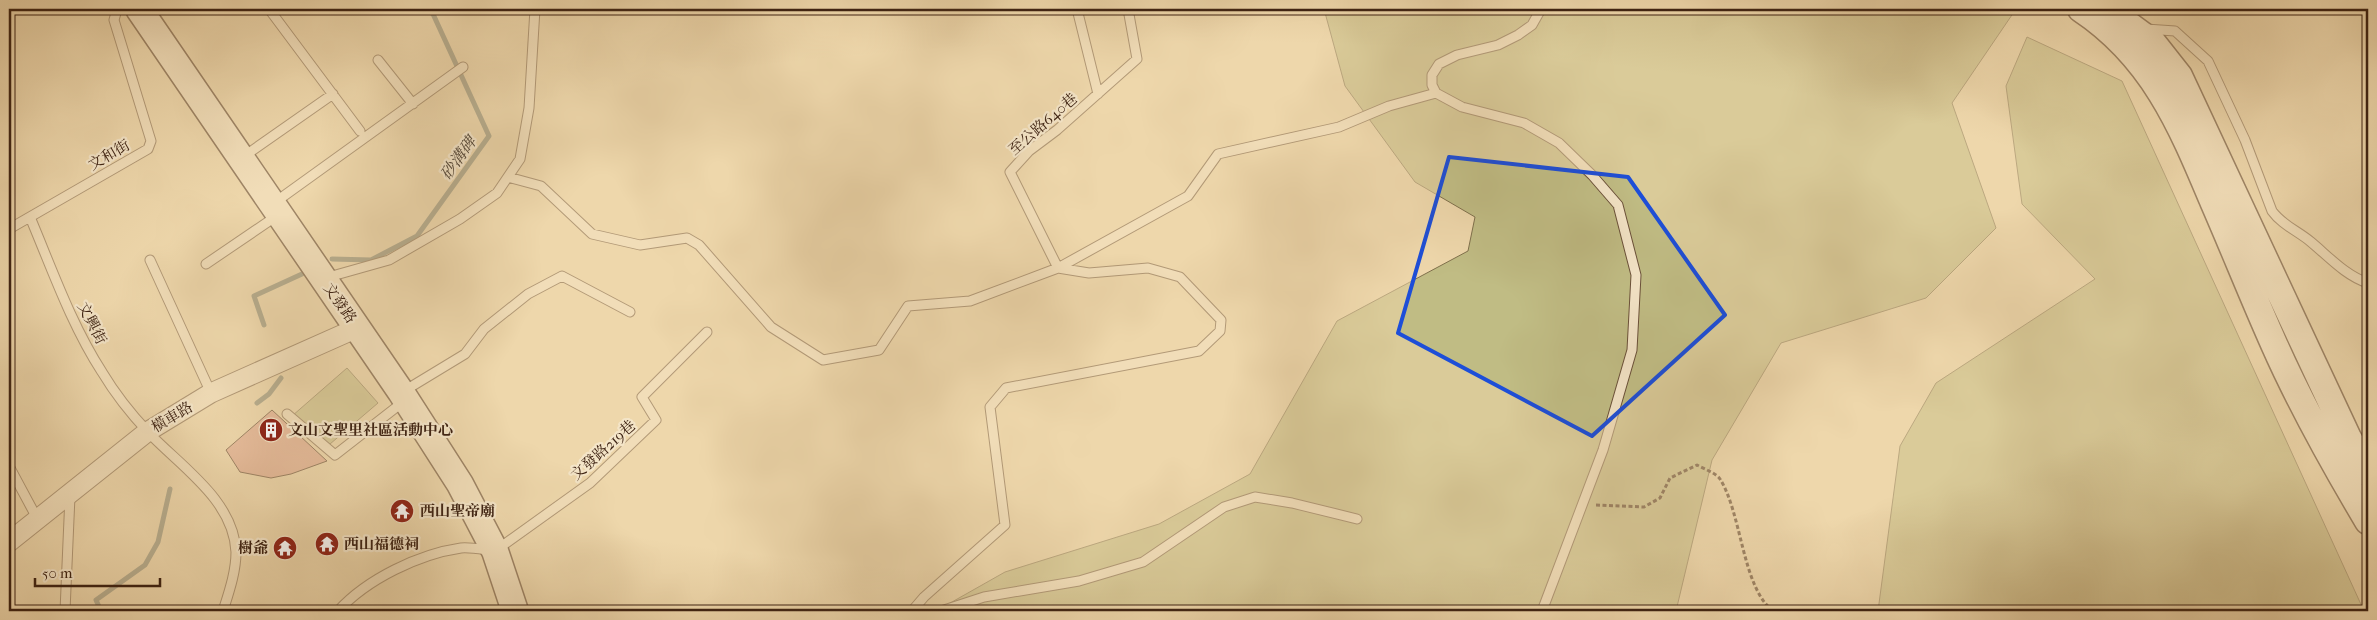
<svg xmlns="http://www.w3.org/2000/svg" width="2377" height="620" viewBox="0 0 2377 620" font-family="'IM FELL French Canon','Noto Serif TC',serif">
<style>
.green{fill:#c0bc84;stroke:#7f704c}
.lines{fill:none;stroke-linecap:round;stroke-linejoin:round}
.stream{stroke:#757d6e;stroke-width:5}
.building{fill:#db9b87;stroke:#3e2313}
.lane-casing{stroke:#6a5039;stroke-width:11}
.street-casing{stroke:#6a5039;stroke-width:21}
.secondary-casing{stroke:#3e2313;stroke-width:29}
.path{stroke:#3e2313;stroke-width:3;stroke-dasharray:4 2.5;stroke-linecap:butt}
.lane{stroke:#f4e5c8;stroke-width:9}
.street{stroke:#f4e5c8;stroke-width:19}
.secondary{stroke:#f4e5c8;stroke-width:26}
.marked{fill:none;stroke:#1d4ed8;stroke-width:4;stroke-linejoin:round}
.labels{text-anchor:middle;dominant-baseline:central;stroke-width:4.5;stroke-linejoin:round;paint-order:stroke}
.street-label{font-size:15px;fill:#3e2313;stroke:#f4e5c8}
.poi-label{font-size:15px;font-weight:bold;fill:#3e2313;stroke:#f4e5c8;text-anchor:start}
.water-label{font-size:16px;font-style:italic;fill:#554839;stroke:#f4e5c8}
</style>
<rect width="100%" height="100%" fill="#eed7ab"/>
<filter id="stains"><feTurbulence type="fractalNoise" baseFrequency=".004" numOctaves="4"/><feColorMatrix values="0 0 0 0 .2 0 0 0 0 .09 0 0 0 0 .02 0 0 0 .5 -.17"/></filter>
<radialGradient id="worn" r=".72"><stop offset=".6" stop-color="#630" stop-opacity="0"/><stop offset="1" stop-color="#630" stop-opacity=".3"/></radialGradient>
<path class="green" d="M1324,9H2016L1952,103L1996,228L1926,298L1781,343L1712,460L1676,611H936L1005,572L1159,524L1250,474L1337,321L1468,251L1475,217L1415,182L1345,86Z
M2027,37L2122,81L2364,611H1878L1900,446L1936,383L2095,279L2022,204L2006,86Z
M347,368L378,403L323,450L292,416Z"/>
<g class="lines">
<path class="stream" d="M332,259L371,260L417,236L489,136L433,14L427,9
M264,325L254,296L302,274
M257,403L269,394L281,378
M101,611L96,600L145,565L158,542L170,489"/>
</g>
<path class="building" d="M272,410L327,461L291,474L271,478L240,472L226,450Z"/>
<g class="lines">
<g class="lane-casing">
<path id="lane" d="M269,9L360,131
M1077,9L1098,94
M1541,9L1532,25L1518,35L1498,45L1457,55L1439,64L1432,75V85L1436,93L1462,107L1524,123L1559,143L1592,175L1618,205L1636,275L1632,350L1603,450L1542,611
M2146,29L2175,31L2208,61L2245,140L2272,211C2282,225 2298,231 2311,242C2329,257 2346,276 2368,283
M378,60L413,104
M243,157L333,94
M508,177L541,186L592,234L640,245L687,238L699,245L771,327L823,360L879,350L908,306L970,301L1058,268L1188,196L1218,154L1339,127L1389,106L1436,93
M274,203L463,67
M30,217C52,269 71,324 102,372C114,392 132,415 148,432C180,466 234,500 236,552C236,572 229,592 223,611
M9,229L148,149L151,141L114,20L117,9
M150,260L211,393
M206,264L278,215
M325,278L389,260L460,219L497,193L520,159L529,108L535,9
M404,391L465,354L484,329L528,294L562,276L630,312
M287,414L335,455L403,402
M9,466L38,520
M65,611L70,496
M338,611C367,579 419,554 461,548C471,547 485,550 495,551L590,483L656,420L642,397L707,332
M912,611L924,597L1005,525L990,407L1006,388L1199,351L1220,331L1221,320L1180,277L1148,268L1089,273L1058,268L1010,172L1029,151L1057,130L1137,59L1128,9
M941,611L984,597L1079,581L1143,562L1224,507L1255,497L1292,503L1357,519"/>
</g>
<g class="street-casing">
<path id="street" d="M9,542L147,432L211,393L357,328"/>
</g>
<g class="secondary-casing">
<path id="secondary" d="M139,9L401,392L460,484L495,551L515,611
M2081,9C2153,57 2181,125 2213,201C2234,249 2253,297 2274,344C2301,405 2334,464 2368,521
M2107,9L2153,43L2179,76L2348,438L2368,473"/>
</g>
<path class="path" d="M1596,505L1644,507L1660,498L1670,478L1697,465C1704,469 1716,473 1720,479C1742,514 1742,587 1773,611"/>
<use href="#lane" class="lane"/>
<use href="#street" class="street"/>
<use href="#secondary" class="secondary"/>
</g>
<path d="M0 0H2377V620H0ZM1449,157L1628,177L1725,315L1592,436L1398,333Z" fill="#eed7ab" fill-opacity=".55" fill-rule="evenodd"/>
<path class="marked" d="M1449,157L1628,177L1725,315L1592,436L1398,333Z"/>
<defs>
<g id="building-disc" transform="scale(1.25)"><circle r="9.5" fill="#8f2418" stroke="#f4e5c8"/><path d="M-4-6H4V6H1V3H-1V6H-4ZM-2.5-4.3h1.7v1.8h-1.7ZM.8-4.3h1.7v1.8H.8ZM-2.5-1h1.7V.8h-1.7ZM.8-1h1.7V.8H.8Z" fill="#fff"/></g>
<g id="temple-disc" transform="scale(1.25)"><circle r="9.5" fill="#8f2418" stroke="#f4e5c8"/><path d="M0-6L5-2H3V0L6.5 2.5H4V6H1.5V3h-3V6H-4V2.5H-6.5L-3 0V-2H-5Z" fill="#fff"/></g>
</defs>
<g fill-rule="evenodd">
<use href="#building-disc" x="271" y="430"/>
<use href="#temple-disc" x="402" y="511"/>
<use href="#temple-disc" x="327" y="544"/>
<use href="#temple-disc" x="285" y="548"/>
</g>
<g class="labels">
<g class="street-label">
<text transform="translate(1043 124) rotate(-41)">至公路640巷</text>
<text transform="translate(109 155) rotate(-30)">文和街</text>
<text transform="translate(340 303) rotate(55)">文發路</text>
<text transform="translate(92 323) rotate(63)">文興街</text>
<text transform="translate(172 417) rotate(-31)">橫車路</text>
<text transform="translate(603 450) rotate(-42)">文發路219巷</text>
</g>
<g class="poi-label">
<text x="288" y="430">文山文聖里社區活動中心</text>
<text x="420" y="511">西山聖帝廟</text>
<text x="344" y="544">西山福德祠</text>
<text x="268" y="548" text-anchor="end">樹爺</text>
</g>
<g class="water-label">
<text transform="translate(458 158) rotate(-54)">砂溝碑</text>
</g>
</g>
<rect width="2377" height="620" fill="none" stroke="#eed7ab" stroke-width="30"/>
<rect x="10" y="10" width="2357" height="600" fill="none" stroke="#3e2313" stroke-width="2.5"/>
<rect x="15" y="15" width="2347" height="590" fill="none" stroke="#3e2313"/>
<path d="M35 578v8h125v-8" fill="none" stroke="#3e2313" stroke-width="2.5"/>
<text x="42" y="578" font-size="15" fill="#3e2313" stroke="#f4e5c8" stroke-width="4" paint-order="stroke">50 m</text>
<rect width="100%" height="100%" filter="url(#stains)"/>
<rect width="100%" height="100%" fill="url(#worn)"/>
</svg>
